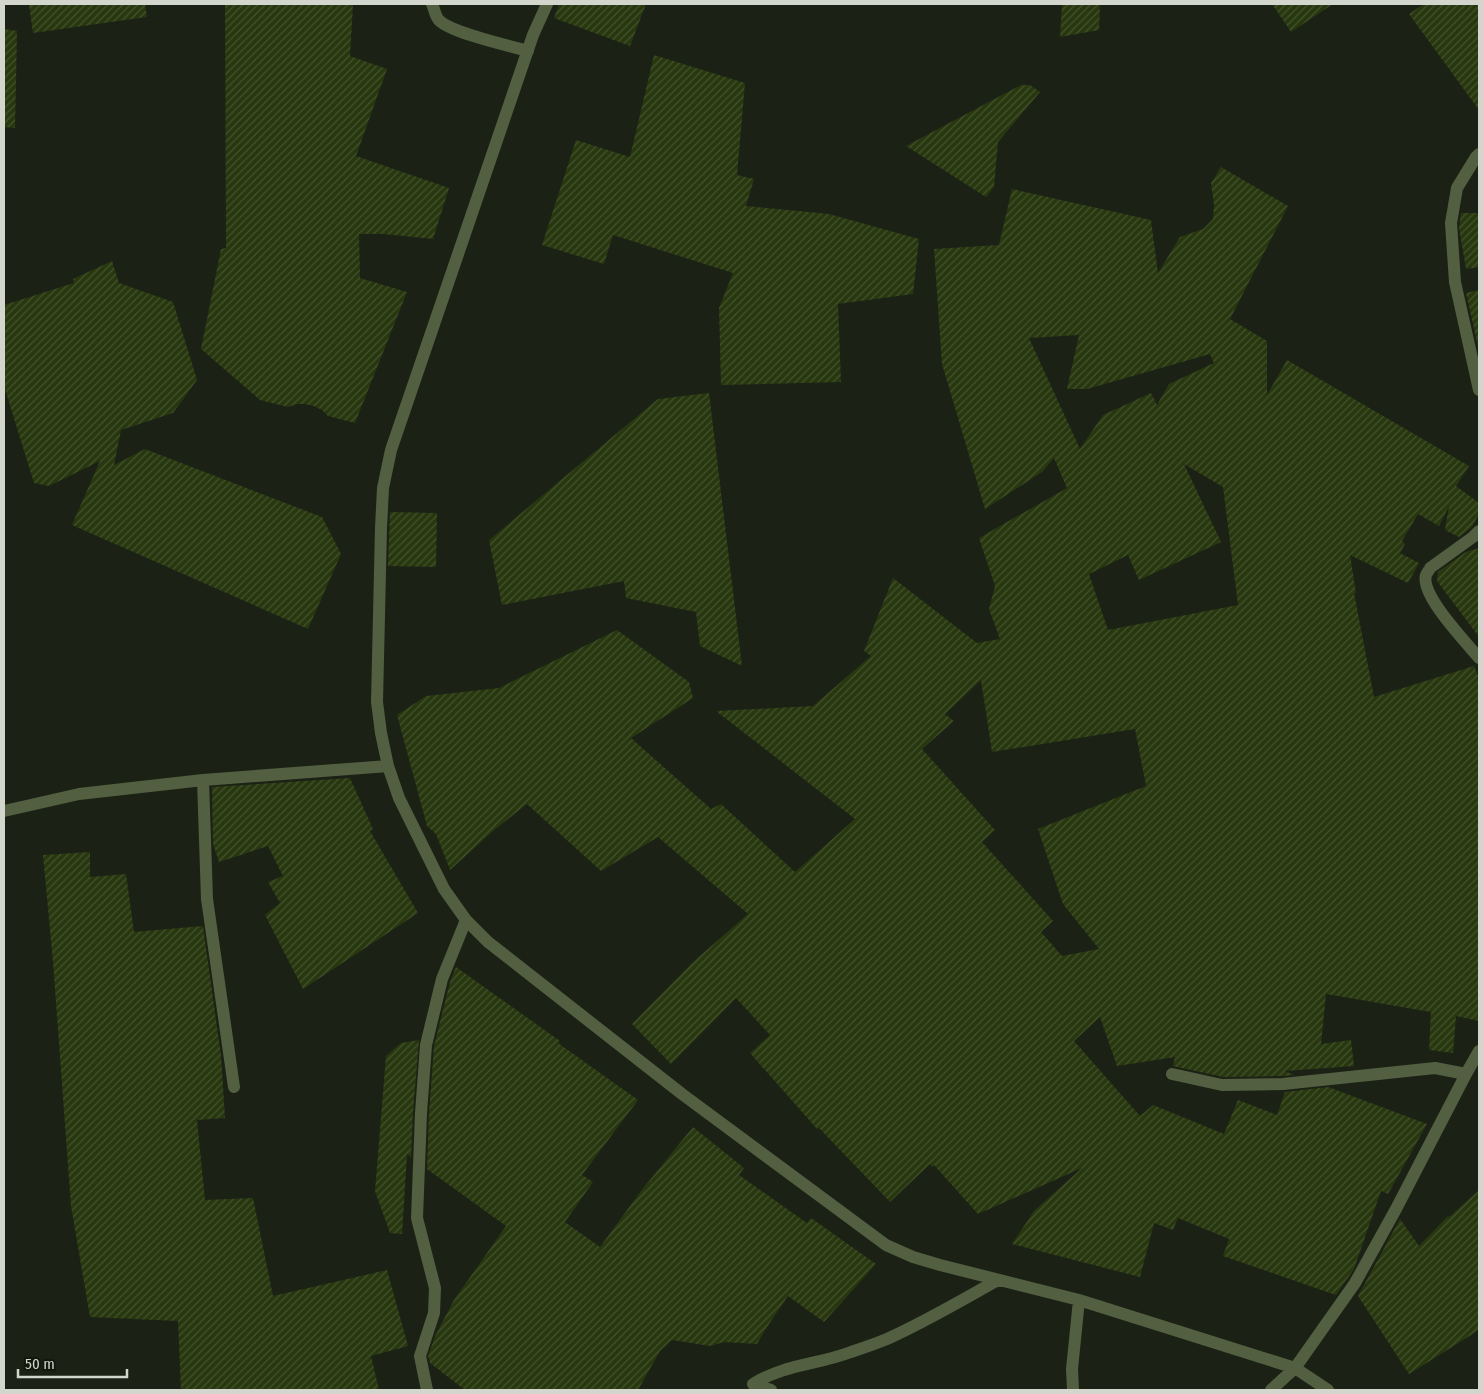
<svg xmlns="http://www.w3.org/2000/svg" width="1483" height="1394" viewBox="0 0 1483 1394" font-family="'Fira Sans Condensed',sans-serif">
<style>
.building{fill:url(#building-hatch);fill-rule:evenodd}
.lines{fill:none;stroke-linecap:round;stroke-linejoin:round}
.minor{stroke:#526041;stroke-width:12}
</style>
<defs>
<pattern id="building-hatch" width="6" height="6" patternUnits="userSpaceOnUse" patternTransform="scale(1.25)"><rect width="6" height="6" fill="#27370e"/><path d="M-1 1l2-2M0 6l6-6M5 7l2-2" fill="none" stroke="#455330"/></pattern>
</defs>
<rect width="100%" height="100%" fill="#1c2115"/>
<path class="building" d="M29,4H145L147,17L33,33Z
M225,4H353L350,56L387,69L356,156L449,188L433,239L384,234H359L360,278L407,292L355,423L328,416L322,410L314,406L305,404H297L288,407L260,400L201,349L221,249L226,248Z
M559,4H646L630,46L554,18Z
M1062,4H1100L1099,30L1060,37Z
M1272,4H1333L1291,32Z
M1424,4H1479V110L1409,14Z
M4,29L17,31L15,128L4,127Z
M654,55L745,83L737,175L754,179L746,206L829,214L919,239L913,294L838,304L841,382L721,385L719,308L733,273L613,235L604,264L542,245L576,140L630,157Z
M1021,85H1030L1040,92L998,142L994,187L986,197L906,146Z
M1221,167L1288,206L1230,319L1267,341V395L1287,360L1469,466L1456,486L1479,503V514L1472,527L1459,537L1445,530L1449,506L1439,526L1418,514L1402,541L1405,544L1400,553L1419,563L1408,583L1350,555L1356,593H1354L1374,697L1474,666L1479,678V1021L1456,1016L1453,1053L1429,1050L1431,1012L1326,994L1321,1044L1351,1040L1354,1066L1285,1071L1294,1075L1283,1076L1223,1077L1173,1066L1175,1057L1117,1066L1100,1017L1074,1041L1140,1116L1153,1105L1224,1134L1238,1100L1277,1115L1285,1092L1328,1087L1427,1124L1388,1194L1381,1191L1354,1269L1336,1295L1223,1256L1229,1239L1178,1218L1173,1230L1154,1223L1140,1277L1012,1244L1034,1211L1082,1168L978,1214L934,1165L932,1167L930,1164L890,1202L819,1128L817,1129L750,1053L770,1035L736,998L671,1064L632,1024L693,962L748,914L658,837L601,871L527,804L493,831L450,870L436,834L427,826L397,715L426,696L499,688L617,630L689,682L693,698L631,738L711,809L721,804L795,872L855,819L716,711L813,706L871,656L864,651L893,578L977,643L1000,639L989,609L995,586L979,538L1067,488L1054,458L1042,472L985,509L942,364L934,249L999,245L1012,189L1151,220L1158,273L1180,237L1203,229L1213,219L1214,205L1211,183ZM1079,335L1067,389H1087L1210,354L1214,363L1169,384L1157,405L1151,393L1103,415L1080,449L1029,338ZM1184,464L1223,487L1238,605L1108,630L1089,574L1128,555L1139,580L1221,542ZM981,680L992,752L1135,729L1146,786L1038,829L1063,904L1099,949L1062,956L1041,932L1053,921L982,842L995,830L922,749L954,721L945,714Z
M1461,213H1479V267L1466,269L1459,228Z
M112,261L119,283L173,302L197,380L173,413L121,430L114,465L145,449L322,517L341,554L308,629L72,525L100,461L49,486L34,483L4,386V305L74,283L73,279Z
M1479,290V346H1478L1466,293Z
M709,393L742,666L700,646L696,612L626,598L624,581L502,605L489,540L658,399Z
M390,512L437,513L436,567L388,566Z
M1479,548V637L1437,581L1438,572L1466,552Z
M350,778L373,829L370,831L418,913L303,989L265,915L280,903L268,882L283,876L268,846L219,862L213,844L212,787Z
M90,852V877L126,874L134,932L203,926L221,1056L225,1118L197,1120L205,1200L253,1198L273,1296L387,1270L408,1346L371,1356L379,1390H181L178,1321L90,1317L71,1206L53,962L43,855Z
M456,967L560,1041L558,1043L638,1100L582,1175L593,1182L565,1222L600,1247L641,1191L693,1127L744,1168L739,1175L807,1223L811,1218L876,1264L824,1322L788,1296L765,1330L757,1344L724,1342L710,1346L672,1340L660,1351L638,1390H465L430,1363L428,1356L435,1336L454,1300L506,1226L427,1169L429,1113L434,1046L450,982Z
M419,1040L413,1113L411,1157L407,1154L402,1234L390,1233L375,1191L386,1056L401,1043Z
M1479,1190V1330L1409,1374L1358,1296L1400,1219L1419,1246L1448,1216L1449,1217Z"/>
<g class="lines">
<path class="minor" d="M432,4C434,8 435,15 438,19C447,32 510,46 528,51
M547,4L533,35L391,450L383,488L381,528L377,702L381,733L388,766L399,798L444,889L466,920L488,942L682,1094L886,1245L913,1257L940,1265L1079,1300L1295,1368L1328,1390
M1479,154L1476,157L1457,188L1451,223L1455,282L1479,390
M1479,531L1473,537L1430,568C1430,569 1426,574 1426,575C1420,595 1466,642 1479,658
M203,780L207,899L234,1087
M4,811L79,794L203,780L388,766
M1172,1074L1222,1085L1283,1084L1435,1068L1466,1074
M753,1384C785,1364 817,1365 851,1352C863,1348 875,1344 887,1339C925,1322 962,1300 998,1280
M753,1384L771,1390
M427,1390L420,1356L434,1313L435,1288L417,1218L421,1113L426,1045L442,979L466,920
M1073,1390L1072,1369L1079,1300
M1271,1390L1295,1368L1355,1283L1396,1209L1466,1074L1479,1051"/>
</g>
<rect width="1483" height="1394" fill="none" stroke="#d2d6cd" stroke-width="10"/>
<path d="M18 1369v8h109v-8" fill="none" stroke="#d2d6cd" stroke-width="2.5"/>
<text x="25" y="1369" font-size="15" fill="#d2d6cd" stroke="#13180c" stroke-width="4" paint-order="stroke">50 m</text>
</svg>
